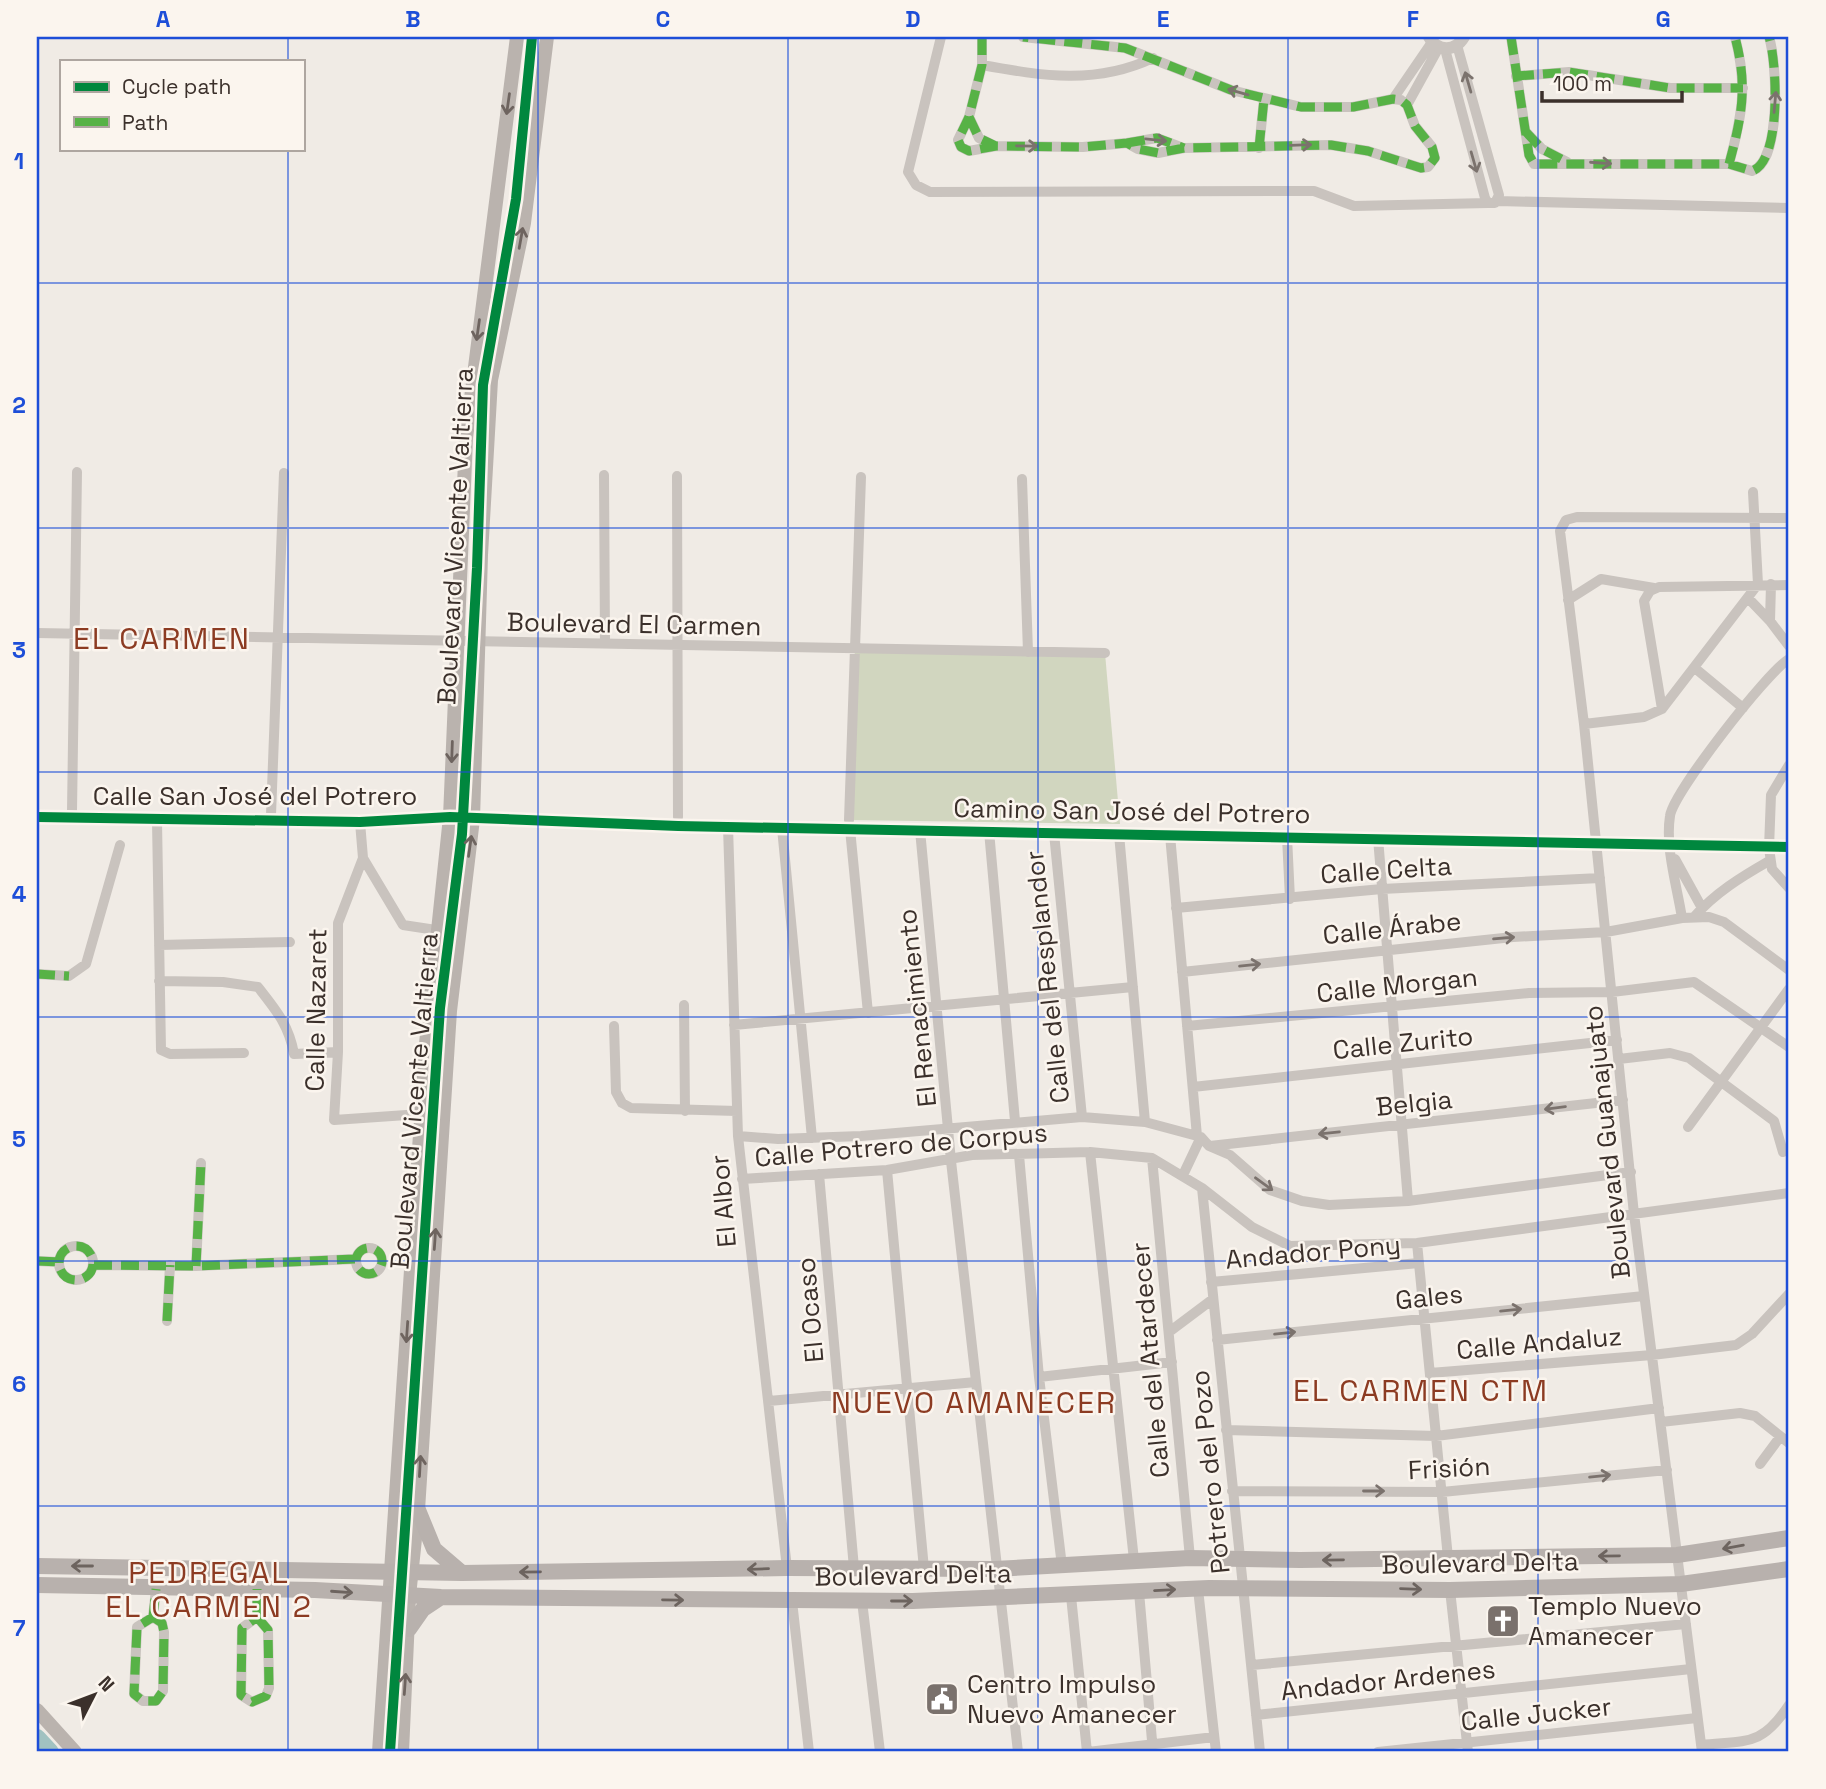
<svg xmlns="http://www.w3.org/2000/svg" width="1826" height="1789" viewBox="0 0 1826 1789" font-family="'Space Grotesk',sans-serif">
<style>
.green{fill:#d1d6bf}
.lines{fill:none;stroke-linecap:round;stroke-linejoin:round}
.river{stroke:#a1c2c1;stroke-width:18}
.minor{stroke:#c9c3be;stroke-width:10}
.tertiary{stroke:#c9c3be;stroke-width:12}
.secondary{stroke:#bab3ae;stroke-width:14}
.primary{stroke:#b8b1ad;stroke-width:16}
.quiet{stroke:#57b246;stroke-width:9;stroke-dasharray:18 9;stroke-linecap:butt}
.cycleway-casing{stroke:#fbf5ee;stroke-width:15}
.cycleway{stroke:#00873e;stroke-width:10}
.oneway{stroke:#7b726d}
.oneway2{stroke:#6e645f}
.oneway3{stroke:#6d645f}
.grid{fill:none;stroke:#1d4ed8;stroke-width:2;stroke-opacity:0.55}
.labels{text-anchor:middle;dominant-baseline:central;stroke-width:5;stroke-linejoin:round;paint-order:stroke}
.street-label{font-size:26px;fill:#3b302b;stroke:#fbf5ee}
.poi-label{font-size:26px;fill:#3b302b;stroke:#fbf5ee;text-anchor:start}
.quarter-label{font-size:30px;letter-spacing:2px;fill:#8c3b22;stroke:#fbf5ee}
.neatline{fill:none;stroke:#1d4ed8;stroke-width:2.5}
.grid-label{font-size:23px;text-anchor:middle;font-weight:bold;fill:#1d4ed8}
</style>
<rect width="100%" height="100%" fill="#f0ebe5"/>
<path class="green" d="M855,647L1105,653L1120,824L849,820Z"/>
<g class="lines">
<path class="river" d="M37,1738L50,1752"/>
<path class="minor" d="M941,37L908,172L916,185L930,192L1314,191L1354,206L1488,203
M982,37V65L969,117L958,140L961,147L969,151L996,146L1083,147L1127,143L1138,149L1158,153L1184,148L1331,145L1368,151L1421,168L1428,167L1435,158L1432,147L1415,126L1407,105L1401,100L1393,99L1353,107H1301L1231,90L1125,48L1023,37
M1511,37L1529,155L1534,164H1729L1752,171C1782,161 1777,62 1769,37
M1445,49L1485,198L1488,203H1495L1499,195L1457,45
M982,65C1043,76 1096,85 1153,58
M1516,76L1569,72L1670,88H1743
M1393,99L1432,42
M1407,105L1439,47
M969,117L979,138L995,146
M1526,132L1542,149L1567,162
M1127,143L1157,138L1183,148
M1259,148L1264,99
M1729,164C1742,116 1748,86 1735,37
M1498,201L1789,208
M604,475L605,644
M677,476L678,817
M1022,479L1028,652
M1771,584L1770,621L1789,646
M1748,598L1770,621
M1568,600L1601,579L1654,588
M37,633L1105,653
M1696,669L1743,708
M1662,709L1644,601L1650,591L1659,587L1789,585
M1584,724L1644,717L1662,709L1758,584L1753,492
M1789,765L1771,795L1769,848L1772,869L1789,888
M72,811L77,472
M271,815L284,473
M37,817L360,822L450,817L678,826L1789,847
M849,820L861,477
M157,821L161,1050L170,1054L244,1053
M360,822L363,858L338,923V1052L334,1120L421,1114
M728,827L738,1136L787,1568
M782,828L812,1138
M850,829L868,1013
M920,830L951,1161L1018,1752
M989,831L1015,1121
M1054,833L1082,1117
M1119,834L1145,1122
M1170,835L1197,1136
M1287,837L1290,899
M1378,838L1408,1201
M363,858L403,925L436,930
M1675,859L1702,908
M1176,908L1382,889L1600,878
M1694,917C1715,893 1741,877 1769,861
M1682,918C1677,886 1665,848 1670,816C1673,793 1767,672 1789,659
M159,945L290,942
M1182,972L1513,937L1606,932L1682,918L1709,917L1724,922L1789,970
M37,974L69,976L86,964L120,845
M159,981L223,982L258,987C276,1010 289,1025 294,1054L338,1052
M684,1005L685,1111
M734,1025L1133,987
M614,1026L616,1092L622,1103L631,1108L737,1111
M1187,1026L1529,993L1612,992L1694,982L1789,1047
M1619,1059L1670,1053L1689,1058L1774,1121L1783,1152
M1193,1087L1617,1040
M1688,1127L1789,989
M738,1136L778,1139L861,1136L1082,1117L1145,1122L1201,1137L1209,1146L1230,1155L1270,1190L1302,1201L1329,1205L1408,1201L1631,1172
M1210,1146L1623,1100
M1090,1152L1134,1560
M1019,1155L1039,1377L1062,1566
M1152,1158L1190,1558
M887,1170L924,1569
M819,1174L854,1568
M1183,1175L1201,1137
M742,1179L887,1170L972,1155L1090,1152L1152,1158L1202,1188L1252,1227L1290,1246L1417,1243L1789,1193
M1202,1188L1260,1752
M1417,1243L1448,1558
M59 1263a17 17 0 1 1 34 0a17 17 0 1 1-34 0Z
M356 1261a13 13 0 1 1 26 0a13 13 0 1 1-26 0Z
M37,1261L59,1262
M94,1265L196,1266L355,1259
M196,1266L201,1163
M1211,1282L1419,1263
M167,1321L170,1265
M1169,1332L1213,1299
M1217,1340L1644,1296
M1430,1373L1652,1355L1736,1345L1752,1334L1789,1294
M1039,1377L1172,1362
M769,1401L976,1382
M1661,1422L1740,1413L1755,1416L1789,1443
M1226,1430L1436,1436L1659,1408
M1760,1464L1780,1437
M1232,1491L1442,1492L1667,1470
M1198,1589L1216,1752
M1450,1590L1468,1752
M1139,1592L1153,1752
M1071,1596L1087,1752
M792,1601L809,1752
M862,1601L880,1752
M153,1617L162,1623L164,1632L163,1691L156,1701H143L134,1694L137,1627Z
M153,1617L156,1589
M257,1617L268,1630L269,1688L266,1696L252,1702L241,1695L242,1628Z
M257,1617V1589
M1252,1665L1686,1624
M1256,1715L1691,1669
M1701,1745C1747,1740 1761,1747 1789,1705
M1088,1752L1214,1737
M1378,1752L1697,1718
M1702,1752L1634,1214L1584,724L1560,531L1566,520L1577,517L1789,518"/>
<path class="tertiary" d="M1429,37C1438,52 1455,52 1464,37"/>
<path class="secondary" d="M37,1710L75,1752
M379,1752L426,1044L450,817L466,438L517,37
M402,1752L409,1596L418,1510L450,1011L473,819L481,555L491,380L524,223L547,37"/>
<path class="primary" d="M418,1510L434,1549L462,1573
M37,1566L462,1573L787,1568L995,1569L1190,1558L1300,1560L1677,1555L1789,1538
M37,1585L315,1590L441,1597L913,1601L1209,1588L1450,1590L1681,1584L1789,1569
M409,1629L423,1609L441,1597"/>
<path class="quiet" d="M982,37V65L969,117L958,140L961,147L969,151L996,146L1083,147L1127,143L1138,149L1158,153L1184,148L1331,145L1368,151L1421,168L1428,167L1435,158L1432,147L1415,126L1407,105L1401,100L1393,99L1353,107H1301L1231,90L1125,48L1023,37
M1511,37L1529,155L1534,164H1729L1752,171C1782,161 1777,62 1769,37
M1516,76L1569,72L1670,88H1743
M969,117L979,138L996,146
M1526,132L1542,149L1567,162
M1127,143L1157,138L1184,148
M1259,148L1264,99
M1729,164C1742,116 1748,86 1735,37
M37,974L69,976
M59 1263a17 17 0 1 1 34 0a17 17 0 1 1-34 0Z
M356 1261a13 13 0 1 1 26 0a13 13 0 1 1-26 0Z
M37,1261L59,1262
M94,1265L196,1266L355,1259
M196,1266L201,1163
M167,1321L170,1265
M153,1617L162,1623L164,1632L163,1691L156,1701H143L134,1694L137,1627Z
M153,1617L156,1589
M257,1617L268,1630L269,1688L266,1696L252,1702L241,1695L242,1628Z
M257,1617V1589"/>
<g class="cycleway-casing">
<path id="cycleway" d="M37,817L360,822L450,817L678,826L1789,847
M390,1752L440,1008L462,834L477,568L483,385L516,199L532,37"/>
</g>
<use href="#cycleway" class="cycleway"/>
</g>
<defs><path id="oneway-shaft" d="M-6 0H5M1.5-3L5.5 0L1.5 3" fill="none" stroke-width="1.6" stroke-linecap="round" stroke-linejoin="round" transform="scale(1.75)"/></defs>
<g class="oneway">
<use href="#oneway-shaft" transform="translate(1468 82) rotate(-106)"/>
<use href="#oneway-shaft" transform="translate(1238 92) rotate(-164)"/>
<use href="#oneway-shaft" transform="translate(1775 102) rotate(-85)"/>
<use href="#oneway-shaft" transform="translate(1156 140) rotate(6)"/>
<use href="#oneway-shaft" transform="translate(1301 145) rotate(-2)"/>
<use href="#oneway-shaft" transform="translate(1027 146) rotate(1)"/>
<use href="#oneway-shaft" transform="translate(1474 162) rotate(74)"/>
<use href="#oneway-shaft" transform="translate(1601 163) rotate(4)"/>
<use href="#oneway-shaft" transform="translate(1504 938) rotate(-5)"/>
<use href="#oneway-shaft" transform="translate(1250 965) rotate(-6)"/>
<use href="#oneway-shaft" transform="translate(1555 1108) rotate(173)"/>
<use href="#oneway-shaft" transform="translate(1329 1133) rotate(174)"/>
<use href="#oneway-shaft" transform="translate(1264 1184) rotate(36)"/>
<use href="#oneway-shaft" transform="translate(1511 1310) rotate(-6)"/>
<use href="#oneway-shaft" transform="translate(1285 1333) rotate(-6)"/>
<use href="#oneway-shaft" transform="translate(1600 1476) rotate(-6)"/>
<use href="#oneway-shaft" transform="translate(1374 1491)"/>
</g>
<g class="oneway2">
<use href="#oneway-shaft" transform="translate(508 104) rotate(98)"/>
<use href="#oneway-shaft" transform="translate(521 238) rotate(-80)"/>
<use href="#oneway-shaft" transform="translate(478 330) rotate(98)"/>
<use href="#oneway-shaft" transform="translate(452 752) rotate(92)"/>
<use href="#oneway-shaft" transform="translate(470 846) rotate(-82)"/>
<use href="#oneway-shaft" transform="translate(435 1239) rotate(-86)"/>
<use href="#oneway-shaft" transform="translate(407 1332) rotate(94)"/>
<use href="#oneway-shaft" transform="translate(420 1466) rotate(-87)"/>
<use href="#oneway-shaft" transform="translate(405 1684) rotate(-86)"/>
</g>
<g class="oneway3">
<use href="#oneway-shaft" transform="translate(1733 1547) rotate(170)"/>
<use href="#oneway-shaft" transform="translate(1609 1556) rotate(179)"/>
<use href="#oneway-shaft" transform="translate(1333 1560) rotate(179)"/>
<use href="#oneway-shaft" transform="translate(82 1566) rotate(-180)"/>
<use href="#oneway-shaft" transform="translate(758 1569) rotate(178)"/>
<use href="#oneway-shaft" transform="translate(530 1572) rotate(179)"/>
<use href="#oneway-shaft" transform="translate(1411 1589) rotate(2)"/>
<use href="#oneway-shaft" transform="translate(1165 1590) rotate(-3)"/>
<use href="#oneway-shaft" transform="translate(342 1592) rotate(4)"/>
<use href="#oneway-shaft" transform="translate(673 1600) rotate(1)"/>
<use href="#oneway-shaft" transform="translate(902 1601)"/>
</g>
<path class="grid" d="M288,37V61M538,37V1752M788,37V1752M1038,37V1752M1288,37V1752M1538,37V1752M288,149V1752M37,283H1789M37,528H1789M37,772H1789M37,1017H1789M37,1261H1789M37,1506H1789"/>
<defs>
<g id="church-square" transform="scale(1.75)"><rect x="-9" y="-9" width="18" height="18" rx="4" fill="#7a716c" stroke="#fbf5ee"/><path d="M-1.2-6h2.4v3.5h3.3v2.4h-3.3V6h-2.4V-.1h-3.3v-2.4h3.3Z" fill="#fff"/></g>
<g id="civic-square" transform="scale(1.75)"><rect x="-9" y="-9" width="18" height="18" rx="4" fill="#7a716c" stroke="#fbf5ee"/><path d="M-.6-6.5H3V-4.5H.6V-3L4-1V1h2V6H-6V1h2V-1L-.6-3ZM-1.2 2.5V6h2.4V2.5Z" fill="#fff"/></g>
</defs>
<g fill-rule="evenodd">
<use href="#church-square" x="1503" y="1621"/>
<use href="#civic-square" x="942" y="1699"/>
</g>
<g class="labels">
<g class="street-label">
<text transform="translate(455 536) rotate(-87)">Boulevard Vicente Valtierra</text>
<text transform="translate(634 624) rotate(1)">Boulevard El Carmen</text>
<text x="255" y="796">Calle San José del Potrero</text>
<text transform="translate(1132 811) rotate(1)">Camino San José del Potrero</text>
<text transform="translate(1386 870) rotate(-4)">Calle Celta</text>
<text transform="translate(1392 928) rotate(-6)">Calle Árabe</text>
<text transform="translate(1047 977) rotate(-96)">Calle del Resplandor</text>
<text transform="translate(1397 985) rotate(-6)">Calle Morgan</text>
<text transform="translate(917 1008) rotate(-96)">El Renacimiento</text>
<text transform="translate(316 1010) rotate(-89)">Calle Nazaret</text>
<text transform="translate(1403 1043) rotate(-6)">Calle Zurito</text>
<text transform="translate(414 1101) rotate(-85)">Boulevard Vicente Valtierra</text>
<text transform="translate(1414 1103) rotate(-6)">Belgia</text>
<text transform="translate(1607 1142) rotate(-96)">Boulevard Guanajuato</text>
<text transform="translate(901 1145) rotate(-5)">Calle Potrero de Corpus</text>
<text transform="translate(723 1201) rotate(-95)">El Albor</text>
<text transform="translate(1313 1252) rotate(-5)">Andador Pony</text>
<text transform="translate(1429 1297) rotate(-6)">Gales</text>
<text transform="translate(810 1310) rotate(-95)">El Ocaso</text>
<text transform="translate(1539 1343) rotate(-5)">Calle Andaluz</text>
<text transform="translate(1150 1360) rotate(-95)">Calle del Atardecer</text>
<text transform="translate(1449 1468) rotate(-3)">Frisión</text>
<text transform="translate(1210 1472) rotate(-96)">Potrero del Pozo</text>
<text transform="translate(1480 1563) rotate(-1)">Boulevard Delta</text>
<text transform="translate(913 1575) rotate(-1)">Boulevard Delta</text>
<text transform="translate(1388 1680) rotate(-6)">Andador Ardenes</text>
<text transform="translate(1536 1714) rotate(-6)">Calle Jucker</text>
</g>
<g class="poi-label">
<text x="1528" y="1606">Templo Nuevo<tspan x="1528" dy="30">Amanecer</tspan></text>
<text x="967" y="1684">Centro Impulso<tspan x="967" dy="30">Nuevo Amanecer</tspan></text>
</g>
<g class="quarter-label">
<text x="162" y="638">EL CARMEN</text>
<text x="1421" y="1390">EL CARMEN CTM</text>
<text x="974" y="1402">NUEVO AMANECER</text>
<text x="209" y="1572">PEDREGAL<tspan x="209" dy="34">EL CARMEN 2</tspan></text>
</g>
</g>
<rect width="1826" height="1789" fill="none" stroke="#fbf5ee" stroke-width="77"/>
<rect x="60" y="60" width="245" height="91" fill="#fbf5ee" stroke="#aea6a0" stroke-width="2"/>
<rect x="74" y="82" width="35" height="10" fill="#00873e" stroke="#aea6a0" stroke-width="2"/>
<text x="122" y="94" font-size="21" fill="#3b302b">Cycle path</text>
<rect x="74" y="117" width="35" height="10" fill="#57b246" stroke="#aea6a0" stroke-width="2"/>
<text x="122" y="130" font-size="21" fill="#3b302b">Path</text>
<g transform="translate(94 1695) rotate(48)" stroke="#fbf5ee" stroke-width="5" paint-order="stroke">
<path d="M0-5L12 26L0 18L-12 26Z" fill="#3b302b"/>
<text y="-10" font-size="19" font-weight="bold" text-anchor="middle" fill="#3b302b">N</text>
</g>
<path d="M1542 91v10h140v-10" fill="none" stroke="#3b302b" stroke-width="3.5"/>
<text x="1553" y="91" font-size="21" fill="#3b302b" stroke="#fbf5ee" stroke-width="5" paint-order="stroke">100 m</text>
<rect x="38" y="38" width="1749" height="1712" class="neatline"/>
<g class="grid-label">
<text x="163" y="27">A</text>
<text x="413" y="27">B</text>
<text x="663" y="27">C</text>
<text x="913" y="27">D</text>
<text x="1163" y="27">E</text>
<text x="1413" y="27">F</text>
<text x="1663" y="27">G</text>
<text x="19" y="169">1</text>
<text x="19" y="413">2</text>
<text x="19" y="658">3</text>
<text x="19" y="902">4</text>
<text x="19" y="1147">5</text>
<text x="19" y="1392">6</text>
<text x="19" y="1636">7</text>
</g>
</svg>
